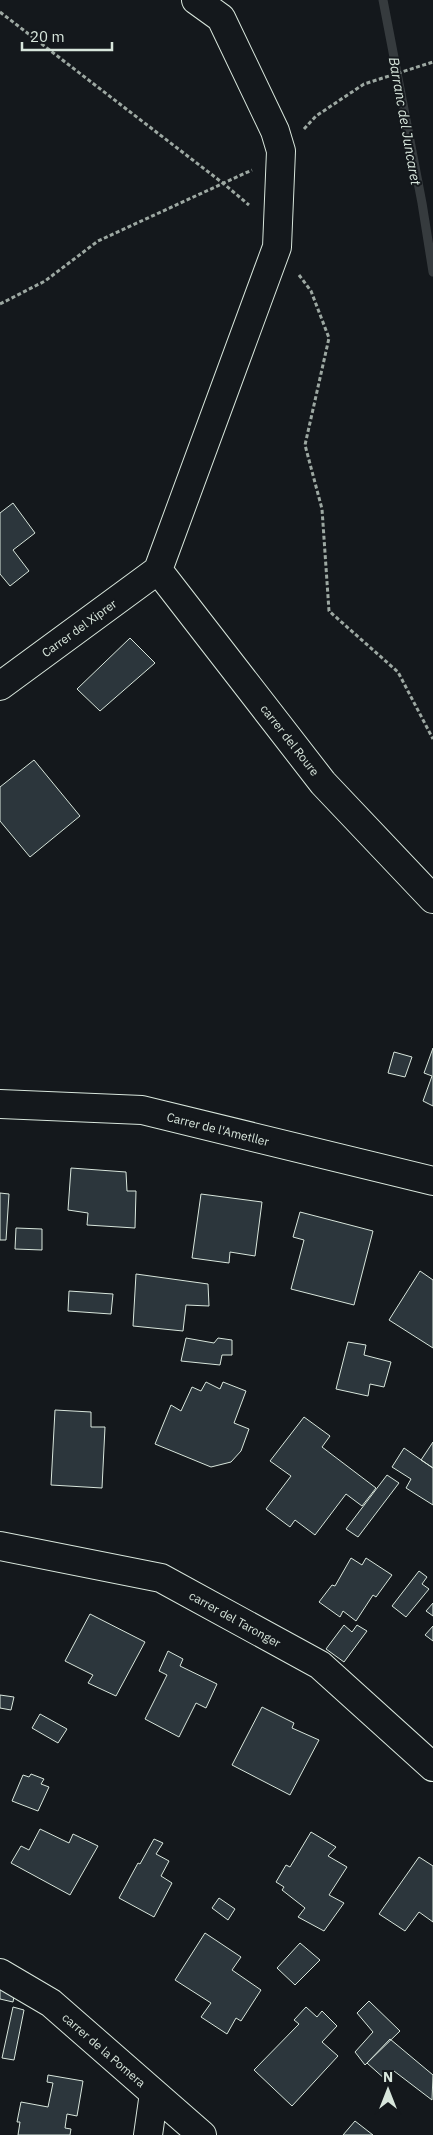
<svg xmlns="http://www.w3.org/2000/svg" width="433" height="2135" viewBox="0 0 433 2135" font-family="'IBM Plex Sans',sans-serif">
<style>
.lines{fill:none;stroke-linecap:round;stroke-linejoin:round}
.stream{stroke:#363b3e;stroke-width:9}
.building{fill:#2c363c;stroke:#d8e6dc}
.street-casing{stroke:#d8e6dc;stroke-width:30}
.path{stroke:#9da8a2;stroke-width:3;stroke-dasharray:4 2.5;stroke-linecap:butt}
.street{stroke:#14181c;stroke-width:28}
.labels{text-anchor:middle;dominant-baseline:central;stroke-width:4;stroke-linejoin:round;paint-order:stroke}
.street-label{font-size:12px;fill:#d8e6dc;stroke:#14181c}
.water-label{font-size:14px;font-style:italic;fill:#d8e6dc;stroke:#14181c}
</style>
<rect width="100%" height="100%" fill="#14181c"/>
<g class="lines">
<path class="stream" d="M383,0L422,203L433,272"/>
</g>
<path class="building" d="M13,503L35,533L13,550L29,571L10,586L0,574V513Z
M130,638L155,663L100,711L77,689Z
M34,760L80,816L30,857L0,821V787Z
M433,1048V1106L423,1101L432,1076L424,1073Z
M394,1052L412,1057L405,1077L388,1073Z
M71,1168L126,1172L127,1191H136L135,1228L87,1225L88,1213L68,1210Z
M0,1193L9,1194L6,1240H0Z
M201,1194L262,1202L255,1256L230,1252L229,1263L192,1258Z
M300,1212L373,1231L354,1305L291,1289L304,1240L293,1237Z
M16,1228L42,1229V1250L15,1249Z
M420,1271L433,1280V1348L389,1320Z
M136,1274L208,1284L209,1306L186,1305L183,1331L133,1326Z
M69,1291L113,1294L111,1314L68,1311Z
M186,1338L214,1343L218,1338L232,1340V1355H222L220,1365L181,1361Z
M348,1342L366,1345L364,1355L391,1362L384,1387L370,1384L368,1396L336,1389Z
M206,1382L220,1389L223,1382L246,1391L234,1423L249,1429L241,1451L231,1462L211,1467L155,1444L171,1405L181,1411L192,1387L201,1391Z
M55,1410L91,1412V1427H105L102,1488L51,1485Z
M304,1417L330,1436L322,1447L376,1488L362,1506L346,1494L315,1535L295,1520L290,1527L266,1509L291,1476L270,1461Z
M433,1442V1468L421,1460Z
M404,1448L433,1468V1505L406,1488L411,1479L392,1467Z
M387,1475L399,1483L358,1537L346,1529Z
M351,1558L362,1565L366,1558L392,1575L376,1597L373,1595L356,1621L343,1611L340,1617L319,1602L332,1585L335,1586Z
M419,1571L427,1577L422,1584L429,1589L406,1617L392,1606Z
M433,1603V1616L426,1611Z
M90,1614L145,1642L116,1696L88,1683L93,1675L65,1661Z
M344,1625L352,1632L357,1625L367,1631L344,1662L326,1649Z
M433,1626V1641L425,1635Z
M168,1651L183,1659L180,1666L217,1684L206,1708L196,1703L179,1737L145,1719L167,1675L159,1671Z
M0,1695L14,1697L11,1710L0,1708Z
M262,1707L294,1723L292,1728L319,1740L290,1795L232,1765Z
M40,1714L67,1729L58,1743L32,1728Z
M31,1774L44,1779L41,1784L49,1787L38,1811L12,1801L23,1775L29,1777Z
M40,1829L69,1843L73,1834L98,1846L70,1895L11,1863L21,1846L29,1850Z
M311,1832L336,1847L328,1856L347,1867L329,1895L344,1903L324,1931L298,1917L305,1908L282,1890L284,1887L276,1882L286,1865L290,1867Z
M154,1839L163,1843L156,1854L169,1861L161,1876L172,1883L154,1917L119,1898L138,1863L140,1864Z
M419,1857L433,1866V1922L419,1912L405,1931L379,1914Z
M219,1898L235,1909L228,1920L212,1908Z
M205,1933L241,1957L232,1970L261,1990L241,2021L236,2018L227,2034L201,2017L211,2003L175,1980Z
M300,1943L320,1960L295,1985L277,1968Z
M0,1973L16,1985L13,2002L0,1999Z
M369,2001L400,2031L365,2065L355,2052L373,2032L357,2013Z
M13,2007L24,2010L14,2060L2,2058Z
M306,2007L317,2017L322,2011L337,2026L322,2042L338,2056L292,2106L254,2070L299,2024L294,2020Z
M390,2039L433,2075L432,2100L394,2071L386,2080L367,2063Z
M48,2075L83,2081L77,2116L67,2114L65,2128L71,2129L70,2135H18L20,2122H17L21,2102L48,2107L53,2083L47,2082Z
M355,2121L373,2135H343Z"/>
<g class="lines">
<g class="street-casing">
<path id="street" d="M158,570L277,247L281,151L275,131L221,18L196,0
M158,570L323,783L433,899
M0,686L158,570
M0,1104L142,1110L433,1181
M0,1546L161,1578L320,1665L433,1767
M0,1973L51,2003L202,2135
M148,2135L154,2093"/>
</g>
<path class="path" d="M0,12L224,184L249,205
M304,129L316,116L364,84L433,62
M299,275L311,291L329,338L305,445L322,509L329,611L398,672L433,739
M0,304L45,281L98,241L252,170"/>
<use href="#street" class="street"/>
</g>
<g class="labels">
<g class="street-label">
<text transform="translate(79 628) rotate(-36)">Carrer del Xiprer</text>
<text transform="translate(290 740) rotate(52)">carrer del Roure</text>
<text transform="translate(218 1129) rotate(14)">Carrer de l'Ametller</text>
<text transform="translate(235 1619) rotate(29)">carrer del Taronger</text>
<text transform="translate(104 2050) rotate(41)">carrer de la Pomera</text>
</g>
<g class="water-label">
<text transform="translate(405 121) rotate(80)">Barranc del Juncaret</text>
</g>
</g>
<g transform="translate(388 2090)" stroke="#14181c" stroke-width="4" paint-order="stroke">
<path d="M0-4L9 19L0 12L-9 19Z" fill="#d8e6dc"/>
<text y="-8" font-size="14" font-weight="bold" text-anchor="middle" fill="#d8e6dc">N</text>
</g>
<path d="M22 42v8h90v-8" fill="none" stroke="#d8e6dc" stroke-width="2.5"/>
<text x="30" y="42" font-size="15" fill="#d8e6dc" stroke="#14181c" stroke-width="4" paint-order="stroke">20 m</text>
</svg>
